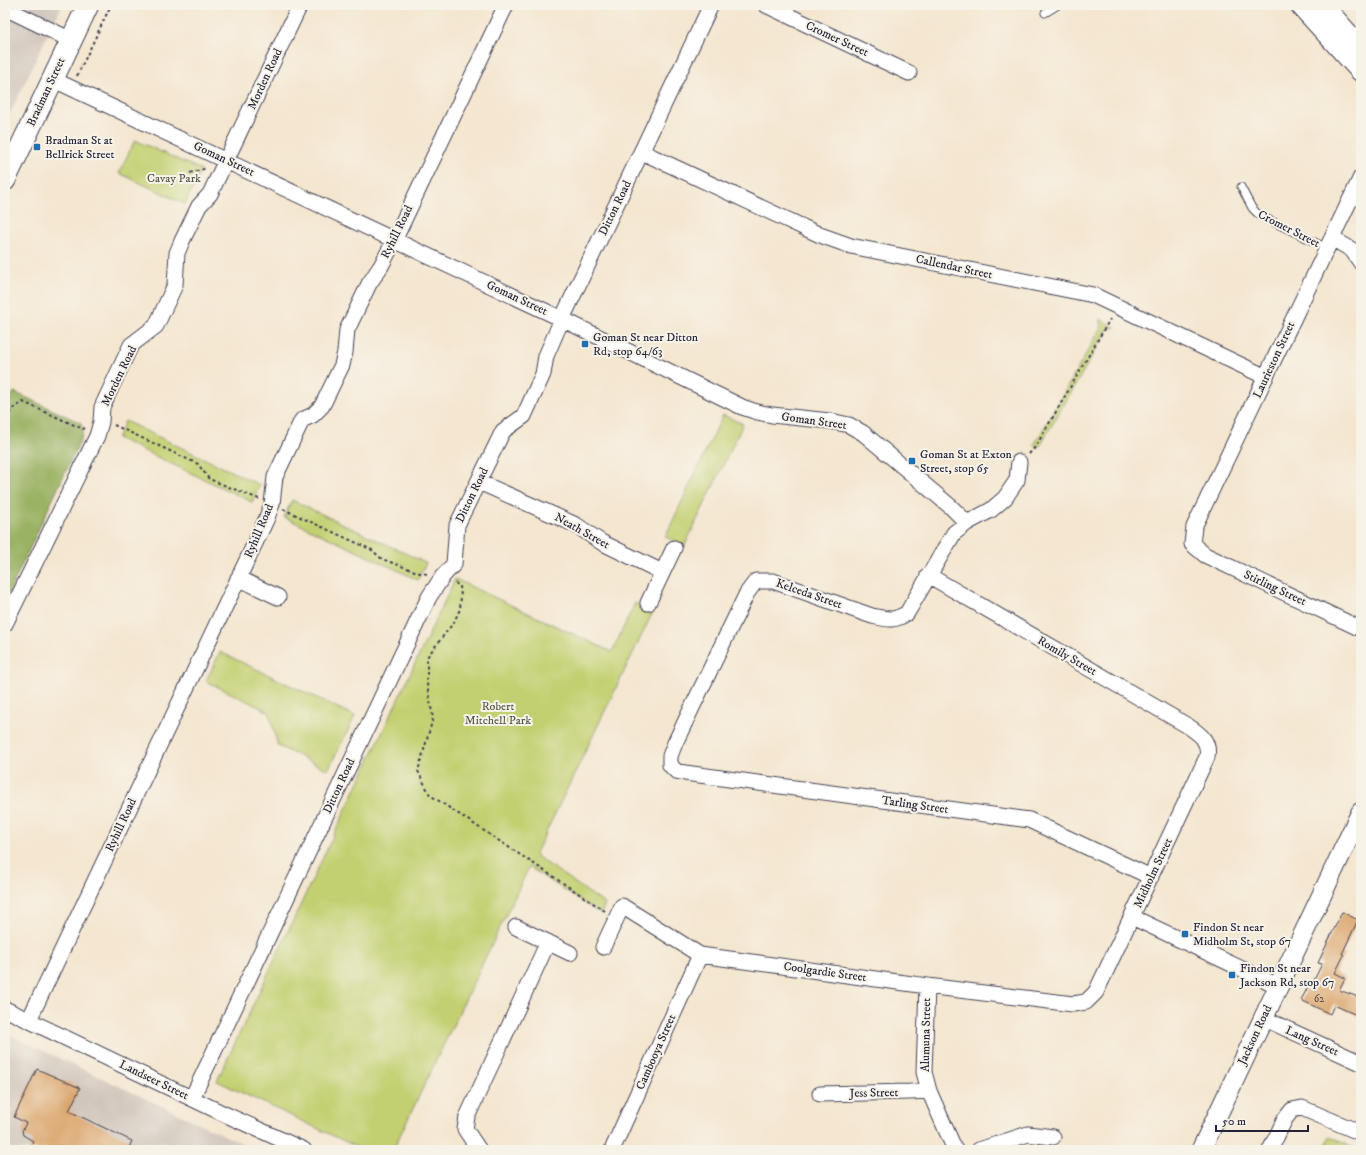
<svg xmlns="http://www.w3.org/2000/svg" width="1366" height="1155" viewBox="0 0 1366 1155" font-family="'IM FELL DW Pica',serif">
<style>
.industrial{fill:#cdc2b9}
.green{fill:#c3d071;stroke:#727956}
.forest{fill:#9ab263;stroke:#5e6a4f}
.building{fill:#daa369}
.lines{fill:none;stroke-linecap:round;stroke-linejoin:round}
.service-casing{stroke:#423f51;stroke-width:9}
.minor-casing{stroke:#423f51;stroke-width:17}
.tertiary-casing{stroke:#423f51;stroke-width:21}
.secondary-casing{stroke:#423f51;stroke-width:23}
.path{stroke:#423f51;stroke-width:2;stroke-dasharray:3 3;stroke-linecap:butt}
.service{stroke:#fff;stroke-width:7}
.minor{stroke:#fff;stroke-width:15}
.tertiary{stroke:#fff;stroke-width:19}
.secondary{stroke:#fff;stroke-width:21}
.poi-dot{fill:#1f6fb2;stroke:#f7f3e8;stroke-width:1.5}
.labels{text-anchor:middle;dominant-baseline:central;stroke-width:4;stroke-linejoin:round;paint-order:stroke}
.number-label{font-size:10px;fill:#504246}
.street-label{font-size:12px;fill:#22223b;stroke:#f7f3e8}
.poi-label{font-size:12px;fill:#22223b;stroke:#f7f3e8;text-anchor:start}
.park-label{font-size:12px;fill:#52564b;stroke:#f7f3e8}
</style>
<rect width="100%" height="100%" fill="#f7f3e8"/>
<filter id="ink" filterUnits="userSpaceOnUse"><feTurbulence type="fractalNoise" baseFrequency=".025" numOctaves="2"/><feDisplacementMap in="SourceGraphic" scale="8" xChannelSelector="R" yChannelSelector="G"/><feConvolveMatrix kernelMatrix="1 2 1 2 8 2 1 2 1" color-interpolation-filters="sRGB"/></filter>
<filter id="wash" filterUnits="userSpaceOnUse"><feTurbulence type="fractalNoise" baseFrequency=".012" numOctaves="4" result="noise"/><feDisplacementMap in="SourceGraphic" scale="16" xChannelSelector="R" yChannelSelector="G"/><feGaussianBlur stdDeviation="0.9" result="paint"/><feColorMatrix in="noise" values="0 0 0 0 0 0 0 0 0 0 0 0 0 0 0 0 0 1.4 0 .05"/><feComposite in="paint" operator="in"/></filter>
<g filter="url(#wash)">
<rect width="100%" height="100%" fill="#f4e6cf"/>
<path class="industrial" d="M5,5H62L5,124Z
M5,1033L256,1150H5Z"/>
<path class="green" d="M135,140L201,170L185,204L119,173Z
M1100,319L1115,327L1108,329L1038,449L1034,445L1102,326Z
M723,415L743,424L685,545L665,537Z
M125,421L260,485L252,502L117,438Z
M292,500L426,563L418,580L284,517Z
M455,579L612,652L635,603L653,612L535,855L605,904L601,914L529,867L393,1150H363L217,1081Z
M220,652L355,716L328,770L278,746L269,712L206,681Z
M1330,1137L1354,1148L1353,1150H1323Z"/>
<path class="forest" d="M14,392L81,423L83,432L81,439L5,601V411Z"/>
<g id="blocks">
<path class="building" d="M1342,912L1358,920L1342,954L1344,955L1335,973L1345,978L1339,990L1361,998V1017L1334,1005L1330,1014L1301,1000L1309,985L1311,986L1322,964L1318,963Z
M37,1069L80,1088L69,1111L132,1141L128,1150H28L33,1141L23,1135L22,1131L26,1123L14,1117Z"/>
</g>
</g>
<g filter="url(#ink)">
<use href="#blocks" fill-opacity="0" stroke="#423f51" stroke-width="1"/>
<g class="lines">
<g class="service-casing">
<path id="service" d="M1045,13L1058,5
M1241,187L1252,208L1259,215L1327,248"/>
</g>
<g class="minor-casing">
<path id="minor" d="M766,5L909,73
M5,8L71,40
M52,79L562,319L742,407L757,412L772,415L830,421L849,425L863,433L951,507L967,523
M642,152L820,235L851,246L1093,295L1266,377
M1361,177L1194,527L1192,544L1205,555L1361,629
M1332,238L1352,250L1361,263
M1019,462L1017,480L1005,498L991,510L967,523L954,533L907,613C894,622 886,619 872,616L773,581H756L747,593L675,743L670,756V765L676,771L685,773L1029,820L1151,877
M479,482L576,525L601,542L662,572
M238,578L278,597
M648,603L674,548
M5,624L97,436L101,422L102,407L131,345L156,326L175,285L177,253L182,241L199,206L210,194L300,5
M1132,917L1278,986
M516,927L570,953
M603,947L622,906L700,955L927,986L1073,1004L1086,1002L1096,992L1207,757C1210,741 1200,734 1188,726L928,575
M927,986L924,1072L929,1091L955,1150
M5,1009L220,1112L304,1150
M1263,1018L1361,1063
M29,1020L266,520L272,504L275,477L302,420L313,415L322,406L342,365L345,352L347,330L369,284L381,266L391,247L506,5
M820,1094L910,1092L929,1091
M192,1098L429,597L443,576L454,564L457,525L503,431L524,416L543,374L546,356L562,319L711,5
M479,1150L465,1129L467,1117L548,942
M613,1150H612L700,955
M979,1150L1028,1134L1053,1137
M1270,1150L1285,1119L1292,1110L1302,1108L1361,1133"/>
</g>
<g class="tertiary-casing">
<path id="tertiary" d="M1201,1150L1361,812"/>
</g>
<g class="secondary-casing">
<path id="secondary" d="M1301,5L1361,71
M1322,5L1361,49
M5,180L88,5"/>
</g>
<path class="path" d="M77,76L111,5
M190,173L207,168
M5,425L11,410L23,402L83,429L85,428
M114,425L198,464L209,479L259,499
M1029,454L1036,446L1110,319
M283,509L372,550L382,559L420,573L428,574
M455,583L460,586L461,597L460,609L454,622L427,657V684L433,718L418,771L430,795L605,911"/>
<use href="#service" class="service"/>
<use href="#minor" class="minor"/>
<use href="#tertiary" class="tertiary"/>
<use href="#secondary" class="secondary"/>
</g>
</g>
<g class="poi-dot">
<rect x="33" y="143" width="8" height="8" rx="2"/>
<rect x="581" y="340" width="8" height="8" rx="2"/>
<rect x="908" y="457" width="8" height="8" rx="2"/>
<rect x="1181" y="930" width="8" height="8" rx="2"/>
<rect x="1228" y="971" width="8" height="8" rx="2"/>
</g>
<g class="labels">
<g class="number-label">
<text x="1319" y="999">62</text>
</g>
<g class="street-label">
<text transform="translate(837 39) rotate(25)">Cromer Street</text>
<text transform="translate(265 79) rotate(-65)">Morden Road</text>
<text transform="translate(46 92) rotate(-65)">Bradman Street</text>
<text transform="translate(224 159) rotate(25)">Goman Street</text>
<text transform="translate(615 208) rotate(-64)">Ditton Road</text>
<text transform="translate(1289 229) rotate(27)">Cromer Street</text>
<text transform="translate(397 232) rotate(-64)">Ryhill Road</text>
<text transform="translate(954 267) rotate(12)">Callendar Street</text>
<text transform="translate(517 298) rotate(25)">Goman Street</text>
<text transform="translate(1274 360) rotate(-65)">Laurieston Street</text>
<text transform="translate(119 376) rotate(-64)">Morden Road</text>
<text transform="translate(814 421) rotate(8)">Goman Street</text>
<text transform="translate(472 495) rotate(-64)">Ditton Road</text>
<text transform="translate(259 531) rotate(-67)">Ryhill Road</text>
<text transform="translate(582 531) rotate(29)">Neath Street</text>
<text transform="translate(1275 588) rotate(25)">Stirling Street</text>
<text transform="translate(809 594) rotate(19)">Kelceda Street</text>
<text transform="translate(1067 656) rotate(30)">Romily Street</text>
<text transform="translate(339 786) rotate(-65)">Ditton Road</text>
<text transform="translate(915 805) rotate(8)">Tarling Street</text>
<text transform="translate(121 825) rotate(-65)">Ryhill Road</text>
<text transform="translate(1153 873) rotate(-65)">Midholm Street</text>
<text transform="translate(825 972) rotate(8)">Coolgardie Street</text>
<text transform="translate(926 1035) rotate(-89)">Alumuna Street</text>
<text transform="translate(1255 1035) rotate(-65)">Jackson Road</text>
<text transform="translate(1312 1041) rotate(24)">Lang Street</text>
<text transform="translate(656 1052) rotate(-66)">Cambooya Street</text>
<text transform="translate(154 1080) rotate(26)">Landseer Street</text>
<text transform="translate(874 1093) rotate(-1)">Jess Street</text>
</g>
<g class="poi-label">
<text x="45" y="140">Bradman St at<tspan x="45" dy="14">Bellrick Street</tspan></text>
<text x="593" y="337">Goman St near Ditton<tspan x="593" dy="14">Rd, stop 64/63</tspan></text>
<text x="920" y="454">Goman St at Exton<tspan x="920" dy="14">Street, stop 65</tspan></text>
<text x="1193" y="927">Findon St near<tspan x="1193" dy="14">Midholm St, stop 67</tspan></text>
<text x="1240" y="968">Findon St near<tspan x="1240" dy="14">Jackson Rd, stop 67</tspan></text>
</g>
<g class="park-label">
<text x="174" y="178">Cavay Park</text>
<text x="498" y="706">Robert<tspan x="498" dy="14">Mitchell Park</tspan></text>
</g>
</g>
<rect width="1366" height="1155" fill="none" stroke="#f7f3e8" stroke-width="20"/>
<path d="M1216 1125v6h92v-6" fill="none" stroke="#22223b" stroke-width="2"/>
<text x="1222" y="1125" font-size="12" fill="#22223b" stroke="#f7f3e8" stroke-width="3" paint-order="stroke">50 m</text>
</svg>
